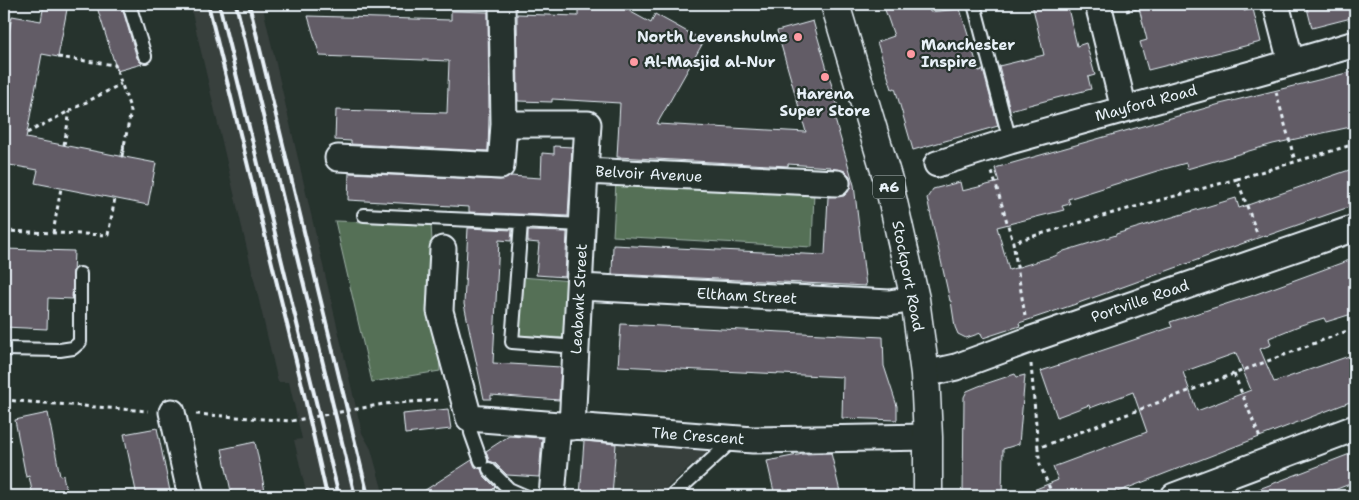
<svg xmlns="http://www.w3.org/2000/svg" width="1359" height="500" viewBox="0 0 1359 500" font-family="'Shantell Sans',sans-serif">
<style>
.built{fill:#383f3e}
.green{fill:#546f56;stroke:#9eb0a7}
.building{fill:#625c66;stroke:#e8f1f8;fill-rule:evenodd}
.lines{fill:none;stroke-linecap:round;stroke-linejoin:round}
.lane-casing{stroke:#e8f1f8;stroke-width:16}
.street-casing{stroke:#e8f1f8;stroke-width:29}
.highway-casing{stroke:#e8f1f8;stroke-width:31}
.path{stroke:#e8f1f8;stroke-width:3;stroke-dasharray:4 4;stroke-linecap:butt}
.lane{stroke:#26332d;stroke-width:12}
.street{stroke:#26332d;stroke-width:25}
.highway{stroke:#26332d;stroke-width:28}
.rail{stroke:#e8f1f8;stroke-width:4}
.poi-dot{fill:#ff9aa2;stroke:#26332d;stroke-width:2}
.labels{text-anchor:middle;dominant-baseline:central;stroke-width:4.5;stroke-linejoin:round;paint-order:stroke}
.shield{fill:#26332d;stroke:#aeb8bb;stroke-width:1}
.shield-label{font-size:14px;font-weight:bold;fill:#e8f1f8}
.poi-label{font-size:15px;font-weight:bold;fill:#e8f1f8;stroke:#26332d;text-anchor:start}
.street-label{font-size:15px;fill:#e8f1f8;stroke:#26332d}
</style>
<rect width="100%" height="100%" fill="#26332d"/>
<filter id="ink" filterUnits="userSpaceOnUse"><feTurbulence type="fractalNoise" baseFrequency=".02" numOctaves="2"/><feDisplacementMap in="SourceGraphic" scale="10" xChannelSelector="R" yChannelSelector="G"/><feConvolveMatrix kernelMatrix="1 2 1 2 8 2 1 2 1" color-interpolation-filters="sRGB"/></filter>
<g filter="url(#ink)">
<path class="built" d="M190,4H262L362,433L371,449L384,496H307L294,440L302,439L289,382H278Z
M617,441L705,447L710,456L690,466L658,496H612Z"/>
<path class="green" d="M616,182L814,192L812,247L613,236Z
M335,221L431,224L440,371L372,382Z
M520,277L572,281L567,338L515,335Z"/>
<path class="building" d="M44,4H68L58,57L42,54L26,138L156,163L148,205L35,183L38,170L4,164V58L12,16L41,21Z
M96,4H121L137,58L142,64L117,71Z
M578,4L620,6L651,23L655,14L704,41L657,124L806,132L777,31L813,21L838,107L832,109L854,185L866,286L612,274L613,245L825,255L828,197L844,196L849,190L851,183L850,176L845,171L830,168V167L788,164V166L617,157L620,103L552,99V102L518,101L517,14L578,16Z
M883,4H928L930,12L960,9L979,71L983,70L998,126L913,150L895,88L892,89L877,42L894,36Z
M1032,4H1067L1077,46L1086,43L1095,75L1088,77L1091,89L1010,110L999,66L1044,55Z
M1138,4H1243L1244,11L1253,9L1261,42L1148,70L1140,42L1147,40Z
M1306,4H1355V17L1312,28Z
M451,11L488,12L489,116L488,151L351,144V141L335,140L336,110L447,113L449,61L320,56L308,16L451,20Z
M1355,71V126L1273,144L1187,169L1186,163L1157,171L1068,199L1070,204L1062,206L1064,210L997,227L1009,270L1055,256L1064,251L1116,235V234L1236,198L1239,208L1355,168V205L1266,236V235L1073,305L1019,323L1020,326L983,338L981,333L966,338L958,334L955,327L951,301H950L927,198L933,189L960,182L962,191L999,182L995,168L1220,104Z
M554,146L572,147L568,216L469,212V207L348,200L349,173L500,180L510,176L541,178L542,153L554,154Z
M468,228L512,230L511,241L499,240L493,363L561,367L559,400L491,395V399H484L464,304Z
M528,231L567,232L565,277L536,275L539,243L528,242Z
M4,249L74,251L72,299L48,298L47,329L4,327Z
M1355,258V313L1326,322L1324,318L1301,325L1269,338L1271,345L1260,349L1274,382L1355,354V400L1107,496H1019L1058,480L1053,467L1147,432L1133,392L1090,408L1089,405L1057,417L1041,371L1172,327L1170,322L1251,296ZM1236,353L1251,390L1197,411L1183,372Z
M621,324L883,337L884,366L897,406V420L842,418L843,377L618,366Z
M1015,374L1017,377L1025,375L1019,444L1003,449L1002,496H963L964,397L967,391L979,386Z
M448,409L451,429L405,434L403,414Z
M48,413L60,476L63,475L67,496H33L29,476L26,477L15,420Z
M157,428L171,496H137L124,434Z
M509,436L542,438L539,477L507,475L495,463L489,461L486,451Z
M584,441L616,444L612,496H580Z
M255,442L266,496H232L222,449Z
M1355,452V482L1319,496H1246V494Z
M831,453L841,496H775L767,461L803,454Z
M472,460L475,467L481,469L483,475L495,487L486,496H416Z"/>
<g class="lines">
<g class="lane-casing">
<path id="lane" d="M129,4L145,56
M974,4L1010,141
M364,215L583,225
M521,222L512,342L577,347
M4,349L60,350L73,348L80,342V274
M469,418L471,433L481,461
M489,469L509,489L525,496
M672,496L734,439"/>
</g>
<g class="street-casing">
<path id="street" d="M502,4L504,124
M1098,4L1124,109
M1276,4L1291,62
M338,158L501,166L504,124H588L585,171L837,183
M937,164L1010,141L1269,69L1355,44
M443,249L440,311L469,418L753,440L928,437
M580,287L889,303L915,299
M925,374L956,367L1029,340L1355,228
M172,412L191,496
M572,427L585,171
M552,496L558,425
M1174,496L1355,428"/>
</g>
<g class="highway-casing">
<path id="highway" d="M835,4L888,180L915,299L925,374L928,437V496"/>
</g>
<path class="path" d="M1126,11L1152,4
M4,45L6,46L4,45
M58,57L115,65L131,111L122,156L124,143
M1276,92L1295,161
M27,133L121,84
M64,145L70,111
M992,172L1013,242
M1237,179L1355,144
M4,231L108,235L115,198
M53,233L61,188
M1025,316L1013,242L1113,213L1237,179L1258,236
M1031,364L1038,448
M1234,374L1260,438
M4,400L148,411
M196,414L291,421L384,404L438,400
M1053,496L1040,465L1038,448L1355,328"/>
<use href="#lane" class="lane"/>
<use href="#street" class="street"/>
<use href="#highway" class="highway"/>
<path class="rail" d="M208,4L301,381L327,496
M219,4L339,496
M236,4L355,496
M249,4L368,496"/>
</g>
</g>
<g class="poi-dot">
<circle cx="798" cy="37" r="5"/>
<circle cx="911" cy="54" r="5"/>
<circle cx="634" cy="62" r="5"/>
<circle cx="825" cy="77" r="5"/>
</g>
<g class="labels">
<rect class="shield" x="873" y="175.5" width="32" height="23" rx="4"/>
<g class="shield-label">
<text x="889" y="187">A6</text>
</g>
<g class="poi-label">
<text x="788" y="37" text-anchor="end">North Levenshulme</text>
<text x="921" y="45">Manchester<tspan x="921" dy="17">Inspire</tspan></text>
<text x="644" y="62">Al-Masjid al-Nur</text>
<text x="825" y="94" text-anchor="middle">Harena<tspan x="825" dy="17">Super Store</tspan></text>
</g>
<g class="street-label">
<text transform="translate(1146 103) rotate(-15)">Mayford Road</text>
<text transform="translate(649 174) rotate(3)">Belvoir Avenue</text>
<text transform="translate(908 276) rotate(79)">Stockport Road</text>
<text transform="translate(747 296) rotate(3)">Eltham Street</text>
<text transform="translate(579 299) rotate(-87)">Leabank Street</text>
<text transform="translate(1140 301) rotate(-19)">Portville Road</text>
<text transform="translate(698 436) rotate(4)">The Crescent</text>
</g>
</g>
<rect width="1359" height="500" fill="none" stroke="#26332d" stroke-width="20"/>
<rect x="10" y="10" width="1339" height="480" fill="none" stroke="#e8f1f8" stroke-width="2" filter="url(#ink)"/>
</svg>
